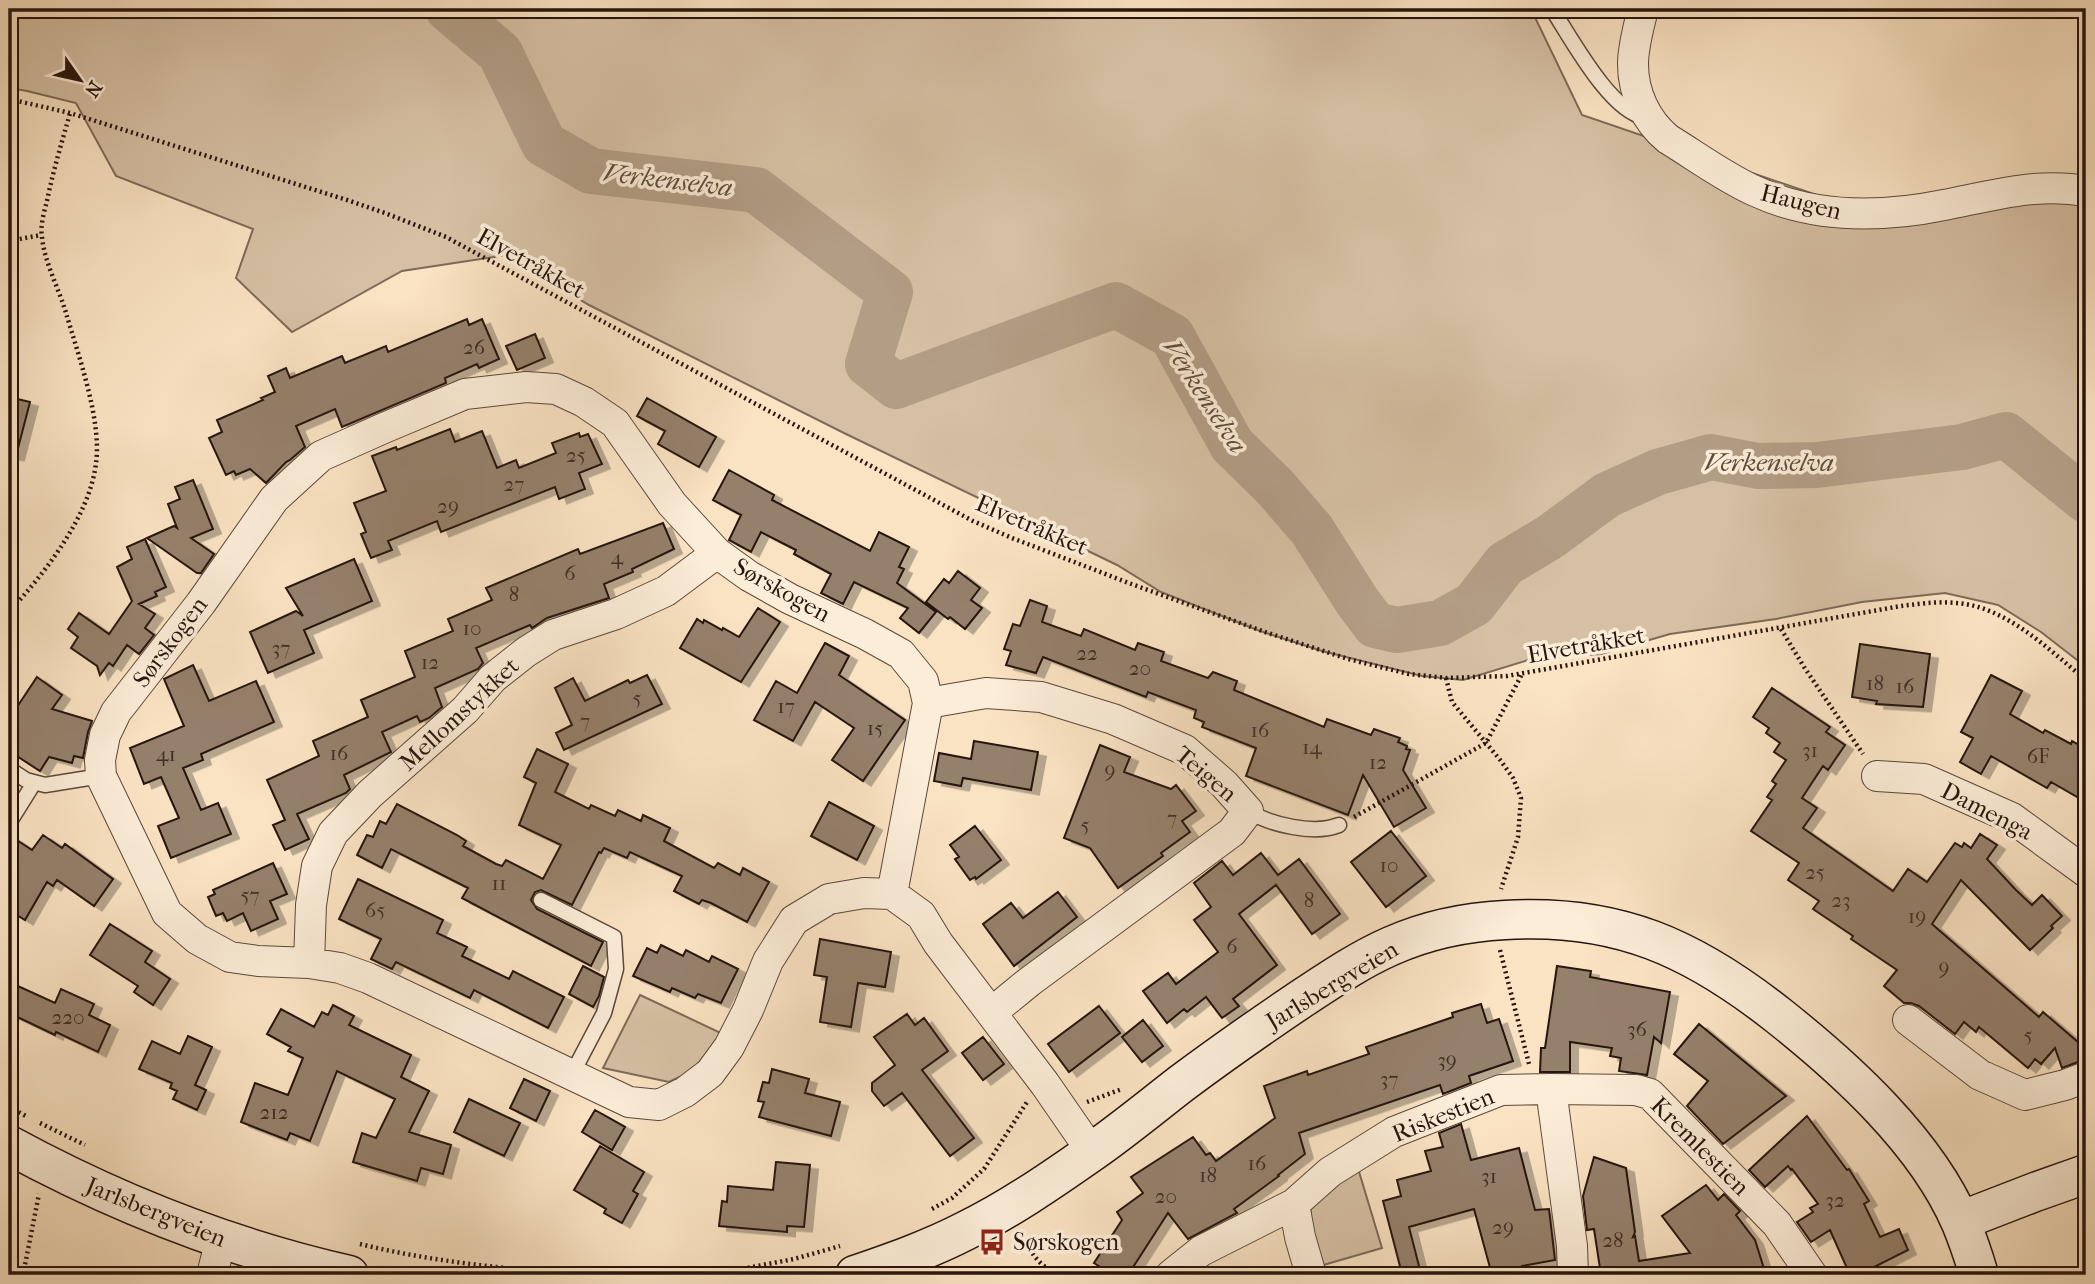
<svg xmlns="http://www.w3.org/2000/svg" width="2095" height="1284" viewBox="0 0 2095 1284" font-family="'IM FELL French Canon',serif">
<style>
.green{fill:#d6c0a4;stroke:#7e6a58;stroke-width:2}
.lines{fill:none;stroke-linecap:round;stroke-linejoin:round}
.river{stroke:#b29d85;stroke-width:46}
.building{fill:#95806c;stroke:#27140d;stroke-width:2;filter:url(#shadow)}
.lane-casing{stroke:#5c483a;stroke-width:17}
.street-casing{stroke:#5c483a;stroke-width:32}
.secondary-casing{stroke:#27140d;stroke-width:41}
.path{stroke:#27140d;stroke-width:4.5;stroke-dasharray:2 3.5;stroke-linecap:butt}
.lane{stroke:#fcedd8;stroke-width:14}
.street{stroke:#fcedd8;stroke-width:30}
.secondary{stroke:#fcedd8;stroke-width:38}
.labels{text-anchor:middle;dominant-baseline:central;stroke-width:7;stroke-linejoin:round;paint-order:stroke}
.number-label{font-size:21px;fill:#422f25}
.street-label{font-size:24px;fill:#27140d;stroke:#fcedd8}
.poi-label{font-size:24px;fill:#27140d;stroke:#fcedd8;text-anchor:start}
.water-label{font-size:26px;font-style:italic;fill:#5f4b3d;stroke:#fcedd8}
</style>
<defs>
<filter id="shadow"><feDropShadow dx="8" dy="4.5" stdDeviation="0" flood-color="#0004"/></filter>
</defs>
<rect width="100%" height="100%" fill="#fae3c3"/>
<filter id="stains"><feTurbulence type="fractalNoise" baseFrequency=".00286" numOctaves="4"/><feColorMatrix values="0 0 0 0 .2 0 0 0 0 .09 0 0 0 0 .02 0 0 0 .5 -.17"/></filter>
<radialGradient id="worn" r=".72"><stop offset=".6" stop-color="#630" stop-opacity="0"/><stop offset="1" stop-color="#630" stop-opacity=".3"/></radialGradient>
<path class="green" d="M9,9H1531L1582,115L1899,223L2067,195L2086,201V667L2041,632L1998,605L1945,593L1862,602L1776,619L1670,634L1601,654L1535,658L1463,680L1422,676L1322,651L1260,631L1161,592L1117,565L846,434L589,305L507,255L402,271L292,332L236,278L253,229L116,176L76,103L27,91L9,88Z
M640,995L723,1034L698,1064L686,1074L669,1082L603,1068Z
M1357,1165L1382,1248L1320,1266L1309,1222L1312,1203Z"/>
<g class="lines">
<path class="river" d="M448,9L500,53L544,144L591,171L756,190L890,292L868,364L896,386L1116,305L1172,336L1232,445L1275,487L1312,530L1357,601L1375,625L1397,630L1440,623L1474,604L1505,564L1550,537L1607,495L1658,472L1711,457L1758,466L1817,465L1962,447L2006,435L2086,500"/>
</g>
<path class="building" d="M467,319L469,325L482,319L499,359L479,368L477,364L445,378L446,383L342,427L335,409L296,426L305,447L290,460L286,462L266,483L250,469L236,475L234,471L226,475L209,438L222,432L217,420L263,400L261,398L275,392L268,376L286,368L290,378L342,356L345,363L386,346L388,352Z
M535,334L545,358L517,370L506,346Z
M9,397L30,402L16,456L9,455Z
M647,398L716,437L699,467L658,444L665,431L637,416Z
M450,429L455,442L482,431L497,468L516,460L519,468L556,453L552,443L579,433L580,437L588,434L602,464L579,473L585,489L559,499L555,487L441,532L437,521L388,541L392,550L371,558L361,534L366,532L354,503L386,491L372,456L396,447L397,450Z
M729,470L774,495L772,500L870,551L879,532L909,547L899,567L904,569L897,583L936,612L919,633L900,618L908,608L854,582L843,604L821,593L831,574L794,554L796,550L761,532L751,552L729,540L741,515L713,500Z
M193,480L213,529L191,538L214,554L201,573H197L147,538L174,526L177,528L168,504L180,499L175,487Z
M663,523L674,549L632,569L633,572L604,584L609,598L547,618L532,628L530,625L476,648L483,663L478,669L435,688L442,707L429,718L420,722L417,716L382,732L391,752L344,775L350,789L346,793L297,814L309,839L285,850L273,825L285,820L267,780L319,756L313,741L368,717L361,700L415,677L405,651L453,631L448,619L492,600L486,588L578,549L580,554Z
M145,539L166,587L155,592L157,596L139,604L155,614L145,628L154,635L139,654L127,645L113,666L109,663L100,675L97,666L71,648L78,637L68,629L79,613L109,634L132,601L117,567L132,559L127,547Z
M354,559L372,601L304,630L314,653L268,673L250,632L296,611L303,616L286,588Z
M958,571L980,588L971,600L982,608L965,629L950,617L948,619L926,602L944,579L949,583Z
M1030,600L1047,606L1042,622L1081,636L1084,629L1135,650L1138,643L1164,652L1161,661L1208,678L1213,672L1237,681L1234,690L1324,727L1327,719L1371,735L1374,729L1400,738L1398,742L1407,746L1406,749L1410,750L1403,770L1426,808L1394,827L1363,775L1348,815L1246,776L1256,748L1202,727L1204,722L1194,718L1196,710L1148,692L1146,697L1043,657L1036,673L1006,665L1011,651L1004,649L1013,624L1020,626Z
M758,608L780,622L741,682L680,648L697,619L703,623L704,620L722,630L723,628L739,637Z
M825,643L849,656L839,675L905,720L863,781L832,760L854,728L815,702L793,741L754,720L776,681L797,693Z
M1860,644L1930,654L1923,707L1876,704L1877,701L1852,697Z
M193,665L209,701L256,681L274,722L201,754L203,760L183,768L201,810L218,803L231,834L171,858L158,826L179,818L161,777L144,784L130,748L184,726L164,679Z
M647,675L662,704L564,750L556,733L572,725L555,688L573,678L585,701L628,680L630,683Z
M1991,675L2022,691L2010,714L2043,733L2045,730L2071,744L2072,741L2086,749V802L2051,782L2047,788L1991,756L1981,774L1960,762L1973,738L1961,732Z
M37,677L62,695L52,709L92,721L88,732L83,758L74,756L72,763L49,757L40,771L9,751V719Z
M1772,688L1830,727L1826,732L1845,745L1828,770L1823,766L1802,798L1817,808L1803,828L1893,891L1908,869L1927,882L1955,843L1962,847L1964,843L1971,848L1980,834L1997,845L1987,859L2016,890L2032,905L2042,895L2062,916L2051,926L2053,928L2030,950L1961,880L1932,924L2039,1017L2043,1012L2086,1049V1059L2062,1068L2055,1048L2041,1064L2035,1059L2028,1068L1979,1027L1976,1032L1964,1022L1955,1034L1919,1006L1911,1003H1904L1884,986L1897,970L1851,939L1853,936L1813,909L1819,901L1788,880L1799,863L1751,831L1772,800L1767,797L1776,784L1772,781L1786,760L1774,752L1780,743L1766,733L1769,728L1753,717Z
M974,741L1038,752L1031,790L963,778L961,786L934,781L939,753L971,759Z
M1100,745L1130,757L1124,772L1171,789L1176,785L1196,811L1182,821L1190,832L1161,853L1163,856L1118,888L1090,848L1064,838Z
M537,749L568,764L555,792L589,809L591,805L615,816L618,810L641,821L643,815L670,828L664,841L714,868L718,863L740,875L743,868L769,882L747,922L711,903L702,900L699,904L674,891L682,876L630,852L627,858L604,848L601,853L599,852L572,905L541,890L535,892L531,900L537,909L603,942L591,966L462,898L468,888L391,849L382,868L357,855L367,835L373,837L380,821L386,824L397,804L457,835L466,841L463,846L496,864L502,866L506,860L543,879L561,845L519,825L536,783L524,777Z
M829,802L874,826L857,860L811,836Z
M975,826L1001,860L976,879L975,877L970,880L955,859L959,857L950,845Z
M1391,831L1426,876L1386,907L1351,862Z
M9,835L32,850L43,835L62,848L65,844L113,879L94,906L57,880L53,886L47,882L25,920L9,910Z
M1261,853L1278,875L1299,859L1340,914L1312,934L1276,885L1239,914L1277,965L1233,999L1239,1006L1222,1018L1206,997L1187,1012L1184,1009L1167,1023L1143,991L1168,973L1176,984L1218,952L1194,920L1211,907L1194,883L1222,861L1233,875Z
M273,863L287,894L270,901L278,919L251,931L243,913L227,921L223,913L216,916L208,897L215,894L213,890Z
M358,879L443,920L437,933L467,947L462,956L509,979L513,971L564,997L548,1028L474,990L470,998L396,962L392,969L371,959L381,939L339,919Z
M1058,892L1077,917L1014,966L983,924L1011,903L1023,918Z
M110,924L152,951L145,962L170,979L153,1005L134,992L138,986L90,955Z
M820,939L891,952L885,987L858,983L851,1027L820,1022L827,977L814,975Z
M661,945L683,956L686,950L709,962L712,956L738,969L721,1003L698,994L695,998L672,988L670,992L633,976L647,948L657,953Z
M583,966L604,977L599,996L593,1007L569,994Z
M1557,966L1591,971L1590,977L1670,992L1661,1043L1654,1037L1647,1075L1619,1071L1621,1058L1610,1056L1612,1048L1570,1042V1072H1540L1541,1048H1545Z
M9,982L55,1003L61,989L94,1004L89,1015L110,1025L98,1052L56,1032L55,1035L9,1013Z
M1481,1004L1487,1023L1499,1019L1513,1061L1469,1076L1471,1083L1443,1094L1440,1085L1299,1133L1305,1154L1278,1175L1279,1176L1234,1209L1237,1213L1188,1239L1168,1213L1128,1275H1113L1094,1263L1122,1220L1117,1212L1143,1193L1131,1177L1193,1137L1206,1155L1210,1153L1216,1161L1275,1118L1264,1086L1307,1071L1308,1075L1369,1054L1366,1047L1453,1017L1452,1013Z
M333,1005L354,1016L349,1025L411,1055L401,1077L429,1091L409,1132L451,1145L443,1174L421,1168L417,1181L353,1162L362,1133L376,1138L395,1099L337,1071L310,1141L290,1133L287,1140L241,1122L255,1083L288,1095L303,1058L288,1051L291,1047L267,1034L281,1009L314,1027L322,1012L328,1015Z
M1099,1006L1120,1033L1069,1072L1048,1044Z
M907,1014L915,1025L924,1018L948,1051L922,1070L974,1138L950,1156L902,1093L884,1106L872,1091V1083L895,1065L874,1037Z
M1143,1020L1163,1046L1142,1062L1122,1037Z
M1699,1024L1786,1096L1723,1144L1687,1106L1708,1081L1674,1054Z
M188,1036L212,1047L195,1085L206,1090L197,1110L173,1099L177,1091L170,1088L172,1083L139,1069L152,1041L180,1054Z
M983,1037L1004,1064L983,1080L962,1053Z
M772,1069L809,1079L805,1093L840,1102L831,1136L759,1117L764,1102L758,1101L763,1082L769,1083Z
M524,1079L550,1091L536,1121L510,1108Z
M469,1099L520,1123L504,1156L454,1132Z
M595,1110L625,1127L612,1150L582,1132Z
M1807,1116L1847,1170L1849,1169L1869,1201L1864,1204L1880,1237L1899,1229L1908,1250L1874,1267L1876,1275H1850L1830,1230L1811,1242L1797,1222L1813,1212L1810,1208L1818,1204L1792,1169L1791,1170L1788,1166L1765,1187L1749,1170Z
M1461,1124L1471,1160L1519,1148L1535,1210L1549,1209L1555,1260L1522,1266L1524,1275H1492L1474,1209L1409,1227L1420,1270L1402,1274L1383,1201L1401,1196L1397,1180L1431,1171L1425,1151L1443,1147L1439,1133Z
M600,1146L644,1172L633,1191L638,1194L622,1223L604,1213L606,1209L574,1190Z
M1594,1157L1626,1168L1635,1232L1633,1237L1635,1236L1639,1261L1690,1253L1662,1216L1706,1185L1718,1200L1724,1194L1740,1211L1736,1215L1755,1240L1766,1275H1601L1594,1229L1587,1230L1583,1196Z
M776,1162L810,1165L804,1227L787,1226V1232L719,1226L722,1201L727,1202L728,1186L773,1190Z"/>
<g class="lines">
<g class="lane-casing">
<path id="lane" d="M1552,9C1571,38 1610,111 1644,117
M9,769L26,780L45,785L101,776
M1248,811C1271,825 1314,835 1339,825
M9,823L34,783
M541,900L614,937L616,969L604,1013L571,1076"/>
</g>
<g class="street-casing">
<path id="street" d="M1643,9C1639,26 1633,46 1633,64C1633,93 1646,121 1668,139C1696,156 1724,177 1755,191C1815,219 1880,218 1944,205C1991,196 2038,182 2086,191
M928,703L986,693L1041,697L1113,719L1185,750L1224,784L1248,811L1232,832L1029,982L991,1013
M1877,776L1924,779L2012,818L2086,872
M892,894L864,893L829,899L794,920L768,961L748,1010L729,1047L710,1073L685,1092L659,1105L629,1102L368,978L340,968L309,963L258,961L230,957L197,939L167,913L101,776L100,760L105,735L116,712L201,603L274,499L321,456L384,428L465,394L526,387L556,389L584,402L615,423L672,504L717,553L749,576L790,599L865,634L901,654L923,681L928,703L892,894L921,915L938,943L1045,1084L1092,1152
M309,963L311,905L317,866L333,833L370,794L465,710L493,678L526,652L553,635L616,614L666,591L717,553
M1908,1020L1980,1075L2025,1095L2065,1085L2086,1077
M1551,1089L1636,1090L1650,1094L1777,1224L1812,1275
M1294,1204L1330,1172L1394,1132L1501,1090L1551,1089L1572,1246L1573,1275
M212,1275L221,1239
M1171,1275L1201,1251L1294,1204L1300,1237L1311,1275"/>
</g>
<g class="secondary-casing">
<path id="secondary" d="M9,1145C116,1203 230,1248 349,1275
M1960,1221L2035,1192L2086,1174
M855,1275C893,1262 930,1249 965,1231C1008,1210 1049,1182 1089,1154C1121,1132 1151,1107 1182,1083C1221,1054 1261,1026 1301,999C1330,980 1359,960 1391,946C1427,930 1466,922 1505,920C1617,913 1693,948 1779,1016C1847,1070 1926,1142 1961,1223C1968,1240 1974,1258 1979,1275"/>
</g>
<path class="path" d="M9,99L70,113L347,200L385,213L446,237L973,521L1012,538L1134,585L1268,633L1348,659L1409,674L1446,678L1507,676L1901,606C1919,604 1937,601 1956,603C2006,606 2049,650 2086,680
M9,241L41,235
M9,612C44,574 90,516 96,463C102,421 78,354 66,313C59,289 44,261 42,237C40,226 44,212 47,201C53,171 62,142 70,113
M1781,629L1804,667L1863,754
M1446,678L1452,702L1501,761L1513,778L1521,798L1518,837L1501,889
M1354,817L1486,743L1522,674
M1500,950L1529,1064
M1087,1102L1122,1089
M9,1107L26,1116
M40,1123L85,1145
M932,1209L952,1198L984,1169L1027,1102
M1022,1234C1031,1253 1039,1267 1060,1275
M360,1244C433,1262 509,1269 584,1275
M23,1275L39,1194
M710,1275L794,1259L840,1246
M1044,1275L1051,1272"/>
<use href="#lane" class="lane"/>
<use href="#street" class="street"/>
<use href="#secondary" class="secondary"/>
</g>
<defs>
<g id="bus-bare" transform="scale(2.1)"><path d="M-5-6H5V4H4V6H2V4H-2V6H-4V4H-5ZM-3.5-4V0h7V-4ZM-3.5 1.2v1.5H-2V1.2ZM2 1.2v1.5H3.5V1.2Z" fill="#8f2418" stroke="#fcedd8" stroke-width="2.5" paint-order="stroke"/></g>
</defs>
<g fill-rule="evenodd">
<use href="#bus-bare" x="992" y="1242"/>
</g>
<g class="labels">
<g class="number-label">
<text x="474" y="347">26</text>
<text x="576" y="455">25</text>
<text x="514" y="484">27</text>
<text x="448" y="506">29</text>
<text x="617" y="557">4</text>
<text x="570" y="573">6</text>
<text x="514" y="594">8</text>
<text x="472" y="628">10</text>
<text x="281" y="648">37</text>
<text x="1087" y="653">22</text>
<text x="430" y="662">12</text>
<text x="1140" y="668">20</text>
<text x="1875" y="683">18</text>
<text x="1905" y="686">16</text>
<text x="637" y="698">5</text>
<text x="786" y="706">17</text>
<text x="585" y="721">7</text>
<text x="875" y="728">15</text>
<text x="1260" y="730">16</text>
<text x="1312" y="747">14</text>
<text x="1810" y="750">31</text>
<text x="339" y="753">16</text>
<text x="166" y="754">41</text>
<text x="2038" y="756">6F</text>
<text x="1378" y="762">12</text>
<text x="1110" y="770">9</text>
<text x="1172" y="818">7</text>
<text x="1085" y="825">5</text>
<text x="1389" y="865">10</text>
<text x="1815" y="872">25</text>
<text x="499" y="883">11</text>
<text x="250" y="895">57</text>
<text x="1309" y="900">8</text>
<text x="1841" y="900">23</text>
<text x="375" y="910">65</text>
<text x="1917" y="916">19</text>
<text x="1232" y="946">6</text>
<text x="1944" y="967">9</text>
<text x="68" y="1017">220</text>
<text x="1637" y="1029">36</text>
<text x="2028" y="1035">5</text>
<text x="1447" y="1060">39</text>
<text x="1389" y="1079">37</text>
<text x="274" y="1112">212</text>
<text x="1257" y="1163">16</text>
<text x="1208" y="1175">18</text>
<text x="1489" y="1176">31</text>
<text x="1166" y="1196">20</text>
<text x="1835" y="1200">32</text>
<text x="1503" y="1227">29</text>
<text x="1613" y="1240">28</text>
</g>
<g class="street-label">
<text transform="translate(1801 202) rotate(14)">Haugen</text>
<text transform="translate(531 263) rotate(29)">Elvetråkket</text>
<text transform="translate(1032 525) rotate(23)">Elvetråkket</text>
<text transform="translate(782 590) rotate(29)">Sørskogen</text>
<text transform="translate(170 642) rotate(-53)">Sørskogen</text>
<text transform="translate(1586 645) rotate(-10)">Elvetråkket</text>
<text transform="translate(459 714) rotate(-43)">Mellomstykket</text>
<text transform="translate(1206 774) rotate(40)">Teigen</text>
<text transform="translate(1987 811) rotate(27)">Damenga</text>
<text transform="translate(1332 985) rotate(-31)">Jarlsbergveien</text>
<text transform="translate(1443 1115) rotate(-22)">Riskestien</text>
<text transform="translate(1700 1146) rotate(45)">Kremlestien</text>
<text transform="translate(156 1212) rotate(22)">Jarlsbergveien</text>
</g>
<g class="poi-label">
<text x="1013" y="1242">Sørskogen</text>
</g>
<g class="water-label">
<text transform="translate(668 180) rotate(7)">Verkenselva</text>
<text transform="translate(1205 396) rotate(57)">Verkenselva</text>
<text x="1769" y="462">Verkenselva</text>
</g>
</g>
<rect width="2095" height="1284" fill="none" stroke="#fae3c3" stroke-width="35"/>
<rect x="10" y="10" width="2074" height="1263" fill="none" stroke="#27140d" stroke-width="3.5"/>
<rect x="18" y="18" width="2060" height="1249" fill="none" stroke="#27140d" stroke-width="2"/>
<g transform="translate(80 80) rotate(124)" stroke="#fcedd8" stroke-width="5" paint-order="stroke">
<path d="M0-5L12 26L0 18L-12 26Z" fill="#27140d"/>
<text y="-10" font-size="19" font-weight="bold" text-anchor="middle" fill="#27140d">N</text>
</g>
<rect width="100%" height="100%" filter="url(#stains)"/>
<rect width="100%" height="100%" fill="url(#worn)"/>
</svg>
